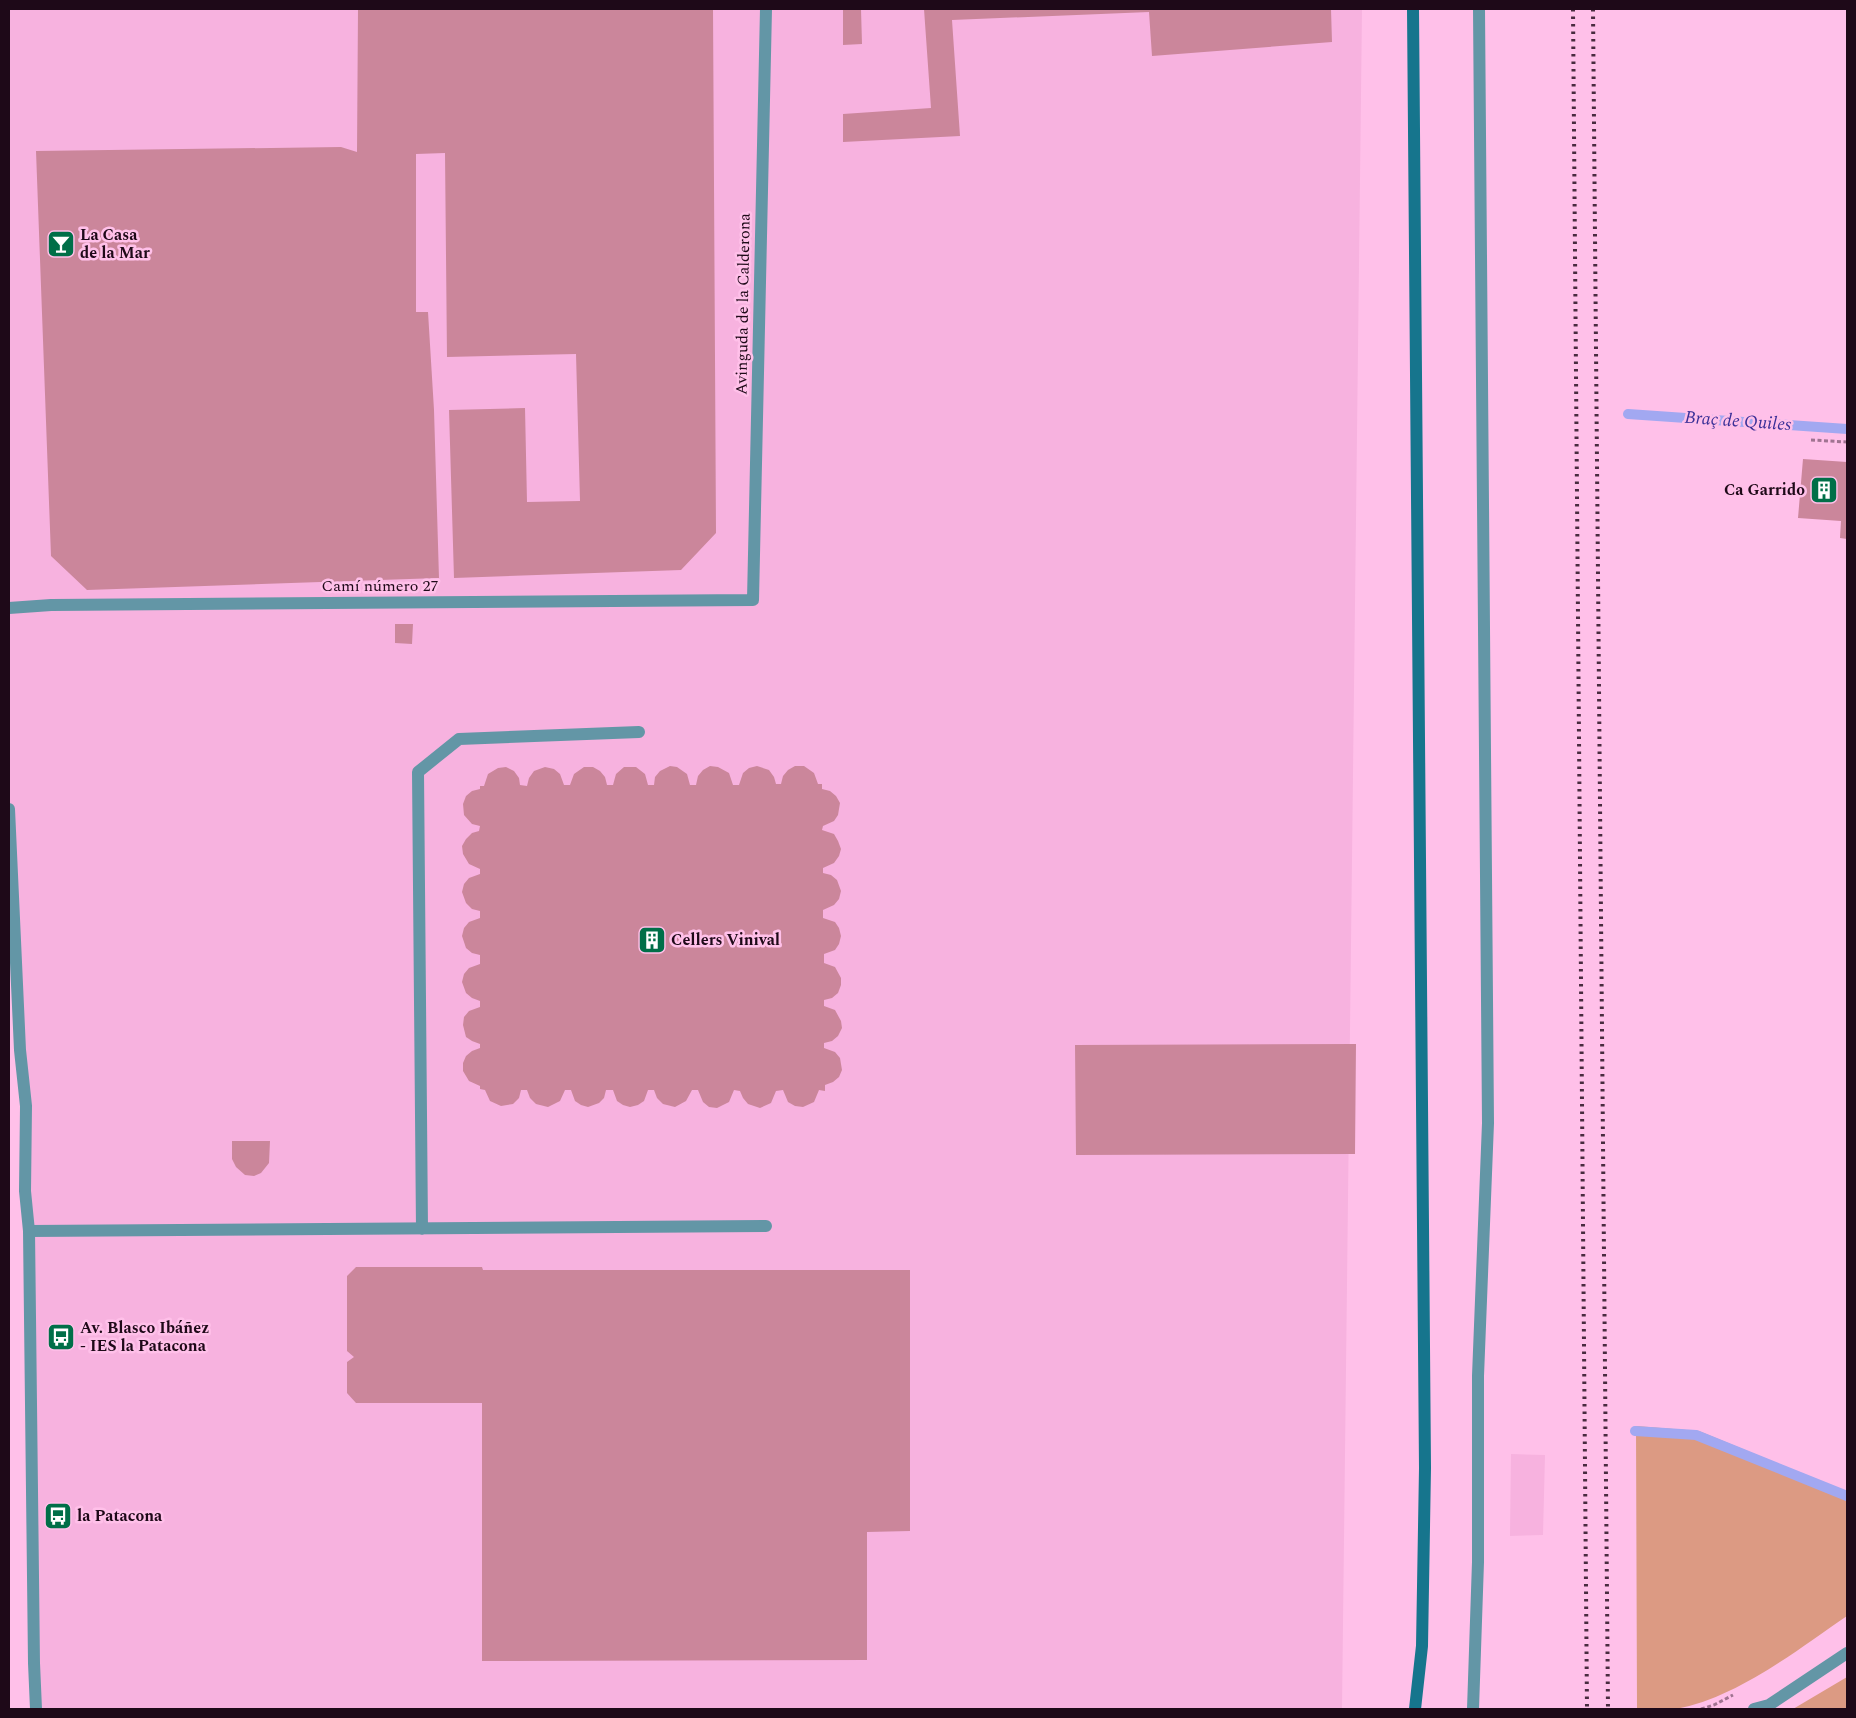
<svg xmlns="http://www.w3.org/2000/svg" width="1856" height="1718" viewBox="0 0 1856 1718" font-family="Spectral,serif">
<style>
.built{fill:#f7b2df}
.green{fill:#dc9a83}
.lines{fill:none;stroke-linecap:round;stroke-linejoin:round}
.stream{stroke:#a2a8f1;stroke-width:10}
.building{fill:#cb869b}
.path{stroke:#a07391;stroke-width:3;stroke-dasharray:4 2.5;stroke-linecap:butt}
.service{stroke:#6396a6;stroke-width:12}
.minor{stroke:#6396a6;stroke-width:12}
.secondary{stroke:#16758d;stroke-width:12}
.rail{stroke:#482b3f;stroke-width:4;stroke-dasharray:2.5 5;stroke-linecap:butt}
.labels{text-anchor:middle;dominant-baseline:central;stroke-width:5;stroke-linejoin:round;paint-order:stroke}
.poi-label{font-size:16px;font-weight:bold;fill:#1e0918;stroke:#ffc0e9;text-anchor:start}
.street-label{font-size:16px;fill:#1e0918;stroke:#ffc0e9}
.water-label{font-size:18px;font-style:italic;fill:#3a2f97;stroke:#ffc0e9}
</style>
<rect width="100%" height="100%" fill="#ffc0e9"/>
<path class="built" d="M9,9H1362L1342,1709H36L29,1231L9,809Z
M1511,1454L1545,1455L1543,1535L1510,1536Z"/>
<path class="green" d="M1636,1426L1699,1431L1847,1492V1616C1797,1650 1737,1698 1676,1709C1664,1711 1649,1709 1637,1709Z
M1847,1677V1709H1793Z"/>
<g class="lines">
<path class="stream" d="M1628,414L1847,429
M1635,1431L1696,1435L1847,1496"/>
</g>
<path class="building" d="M358,9H713L716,533L681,570L454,578L449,410L525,408L527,502L580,501L576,354L447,357L445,153L416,154V312H428L434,410L439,578L87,590L51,556L36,151L341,147L357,152Z
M843,9H861L862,44L843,45Z
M924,9H1331L1332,42L1152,56L1149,12L952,20L960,136L843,142V114L931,108Z
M1803,459L1847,462V539L1840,538L1841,521L1798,518Z
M395,624H413L412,644L395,643Z
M670,766L677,767L687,774L690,785H696L698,776L703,770L710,766L718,767L729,773L733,785H739L743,773L749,768L757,766L769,770L774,777L776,784H781L783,776L788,770L795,766H804L814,773L818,784H822V789L830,791L836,796L840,803L838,815L834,821L823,826L822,830L834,834L838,841L841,849L839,856L834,863L823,868V873L831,875L837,880L841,891L839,899L834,905L823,910V918L835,922L839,928L841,936L839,944L835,950L824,954V963L835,967L841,978V985L838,993L832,998L824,1000V1006L835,1010L841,1021L842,1028L838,1036L832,1041L824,1043V1048L835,1052L840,1058L842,1070L839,1077L833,1082L825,1085V1091L819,1090L814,1102L803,1107L795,1106L788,1102L783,1090L776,1091L771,1103L760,1108L748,1104L743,1098L740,1091L734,1090L729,1102L717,1108L709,1107L703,1102L698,1090H692L686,1101L675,1107L663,1104L657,1098L654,1090H648L644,1101L638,1105L630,1107L623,1105L617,1101L613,1090H606L604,1098L599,1103L588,1107L581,1105L575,1101L571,1090H565L560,1101L548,1107L536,1104L530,1098L527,1090H521L519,1098L513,1104L501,1106L490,1101L485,1090L480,1089V1086L469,1081L463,1071V1063L466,1056L472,1051L480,1048V1044L472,1041L466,1037L463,1025L464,1017L469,1011L480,1007V1001L472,998L466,993L462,982L464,974L469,968L480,964V955L472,953L466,948L462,936L464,928L469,922L480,918V911L472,909L466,903L462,892L464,884L469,878L480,874V869L469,864L463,854L462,846L466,839L472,833L479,831L480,826L472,824L464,815L463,804L466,796L472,791L480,789V786H484L488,774L498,768L506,767L514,771L519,778L520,785L527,786L529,778L534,771L545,767L554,769L560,774L564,785H570L574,774L584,767H593L600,771L605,777L607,785H613L616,774L624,767H636L645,774L648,785H654L655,777L660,771Z
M1356,1044L1355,1154L1076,1155L1075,1045Z
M232,1141H270L269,1163L261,1173L254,1176L245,1175L236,1167L232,1159Z
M356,1267H482L483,1270H910V1531L867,1532V1660L482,1661V1403H356L347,1393V1362L354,1357L347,1351V1276Z"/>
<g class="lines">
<path class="path" d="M1811,440L1847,442
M1701,1709L1714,1705L1733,1695"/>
<path class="service" d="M422,1229L418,772L459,739L639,732
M29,1231L766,1226"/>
<path class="minor" d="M9,608L51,605L753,600L766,9
M9,809L20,1050L26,1106L25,1191L29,1231L34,1663L36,1709
M1473,1709L1478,1562V1376L1488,1123L1479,9
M1754,1709L1769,1705L1847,1653"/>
<path class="secondary" d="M1413,9L1425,1468L1422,1646L1415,1709"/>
<path class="rail" d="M1573,9L1587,1709
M1593,9L1608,1709"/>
</g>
<defs>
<g id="bar-square" transform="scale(1.4375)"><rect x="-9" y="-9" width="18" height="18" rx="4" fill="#006f48" stroke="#ffc0e9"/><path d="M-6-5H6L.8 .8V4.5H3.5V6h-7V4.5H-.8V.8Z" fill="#fff"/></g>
<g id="building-square" transform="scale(1.4375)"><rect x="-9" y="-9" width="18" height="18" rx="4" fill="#006f48" stroke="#ffc0e9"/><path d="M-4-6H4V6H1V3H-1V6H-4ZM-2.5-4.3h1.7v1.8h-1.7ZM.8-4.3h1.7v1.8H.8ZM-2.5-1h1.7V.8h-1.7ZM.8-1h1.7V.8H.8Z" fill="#fff"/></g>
<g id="bus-square" transform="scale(1.4375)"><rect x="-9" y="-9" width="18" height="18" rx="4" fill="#006f48" stroke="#ffc0e9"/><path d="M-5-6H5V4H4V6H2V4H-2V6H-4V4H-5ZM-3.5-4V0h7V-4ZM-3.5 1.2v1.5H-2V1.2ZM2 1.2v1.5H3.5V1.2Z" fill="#fff"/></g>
</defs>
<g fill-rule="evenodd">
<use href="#bar-square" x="61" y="244"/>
<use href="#building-square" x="1824" y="490"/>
<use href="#building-square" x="652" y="940"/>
<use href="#bus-square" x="61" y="1337"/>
<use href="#bus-square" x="58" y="1516"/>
</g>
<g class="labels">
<g class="poi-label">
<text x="80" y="235">La Casa<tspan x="80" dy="18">de la Mar</tspan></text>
<text x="1805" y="490" text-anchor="end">Ca Garrido</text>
<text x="671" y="940">Cellers Vinival</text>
<text x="80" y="1328">Av. Blasco Ibáñez<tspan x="80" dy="18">- IES la Patacona</tspan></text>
<text x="77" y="1516">la Patacona</text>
</g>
<g class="street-label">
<text transform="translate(743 304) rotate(-89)">Avinguda de la Calderona</text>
<text x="380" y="586">Camí número 27</text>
</g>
<g class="water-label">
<text transform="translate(1738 421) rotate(4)">Braç de Quiles</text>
</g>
</g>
<rect width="1856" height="1718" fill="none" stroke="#1e0918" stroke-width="20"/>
</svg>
